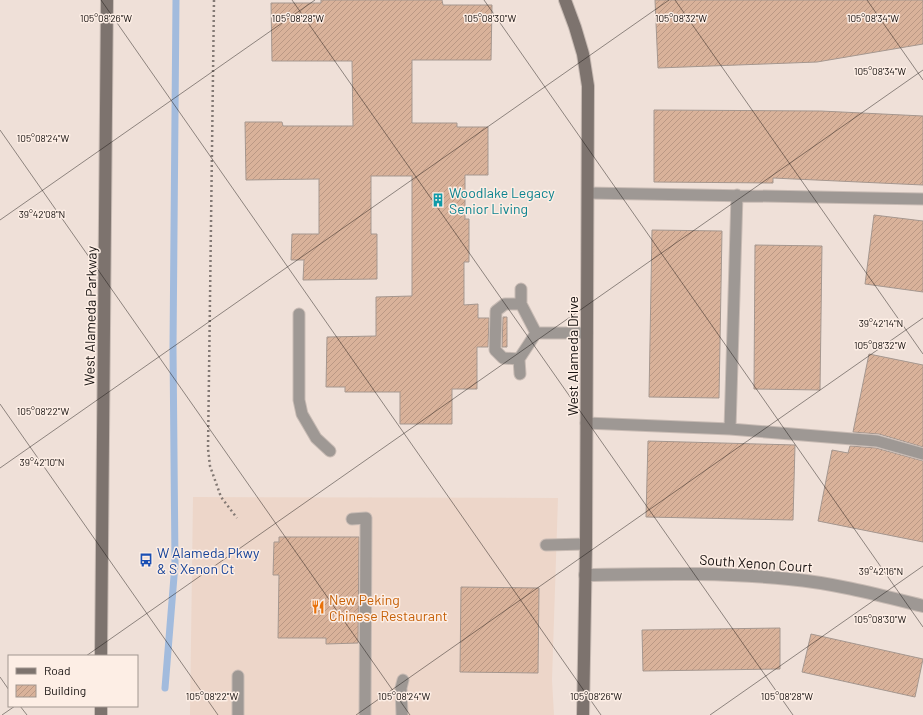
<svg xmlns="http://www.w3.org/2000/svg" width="923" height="715" viewBox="0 0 923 715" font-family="Barlow,sans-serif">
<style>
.built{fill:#edd6c9}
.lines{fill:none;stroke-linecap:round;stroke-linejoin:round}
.stream{stroke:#a2bbdd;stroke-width:7}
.building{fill:url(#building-hatch);stroke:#a5978f}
.lane-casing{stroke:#c8bbb4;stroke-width:13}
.street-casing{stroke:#c8bbb4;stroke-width:14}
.secondary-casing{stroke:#c8bbb4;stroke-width:14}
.path{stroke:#837974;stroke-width:2.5;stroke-dasharray:2 3;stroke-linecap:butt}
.lane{stroke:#9e9894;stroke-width:11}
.street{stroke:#9e9894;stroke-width:12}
.secondary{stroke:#7d736e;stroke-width:12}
.ticks{fill:none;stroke:#16110f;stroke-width:1;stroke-opacity:0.45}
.labels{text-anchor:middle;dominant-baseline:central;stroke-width:3;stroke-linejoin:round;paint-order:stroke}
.culture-label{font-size:14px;fill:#0d838f;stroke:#fdeee5;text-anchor:start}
.street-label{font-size:14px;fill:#16110f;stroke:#fdeee5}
.transit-label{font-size:14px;fill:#164399;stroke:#fdeee5;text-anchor:start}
.food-label{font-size:14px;fill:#c56008;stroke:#fdeee5;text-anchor:start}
.ticks-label{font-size:10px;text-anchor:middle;fill:#16110f;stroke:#fdeee5;stroke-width:3;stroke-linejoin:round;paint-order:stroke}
</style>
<defs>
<pattern id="building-hatch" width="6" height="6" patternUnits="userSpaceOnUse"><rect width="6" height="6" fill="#d9b29a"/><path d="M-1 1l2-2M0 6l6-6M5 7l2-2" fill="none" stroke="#ba9884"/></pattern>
</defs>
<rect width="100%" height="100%" fill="#efe0d8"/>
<path class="built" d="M193,497L558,498L552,680L554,715H190Z"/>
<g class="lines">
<path class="stream" d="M165,688L175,564L173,348L176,0"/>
</g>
<path class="building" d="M321,0H442L443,5H492L491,60H412V123H457V127H488V175H465V219H469V262H464V305L478,304V318H489L488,347H477V389H452V424H400V392H345V387H326L327,337L376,336V297L412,296V176H371V234H377V279L303,280L304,260H291L292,234H319V179L246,180L245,122H282L283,126H353L352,61H272L271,3H321Z
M655,0H923V44L817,62L658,68Z
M654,110L821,111L923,116V185L773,178V183L654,182Z
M874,215L923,221V292L865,284Z
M652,230L722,231L719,398L649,397Z
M755,245L822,246L820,390L754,389Z
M503,317H507V347H502Z
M869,354L923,365V447L879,434L853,432Z
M648,441L795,445L793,520L646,517Z
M850,446L876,448L923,461V542L818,521L832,450L848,453Z
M279,537H359L358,643L326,644V638H278L279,575H273L274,542H279Z
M461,587L539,588L538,673L460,672Z
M780,628V669L643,671L642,630Z
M811,634L923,659L915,697L802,672Z"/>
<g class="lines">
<g class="lane-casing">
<path id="lane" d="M588,193L923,199
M521,289V304L536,333
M299,314V400L302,414L316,438L330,451
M519,359L503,358L495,350L496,311L505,304H521
M520,374L519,359L536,333H587
M586,423L730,429L877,441L923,454
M730,429L737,195
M352,519L366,518L365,715
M546,545L586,544
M238,715V676
M402,715L401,688L403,680"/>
</g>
<g class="street-casing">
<path id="street" d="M585,575C653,574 721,572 789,579C834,583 879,595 923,606"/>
</g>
<g class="secondary-casing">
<path id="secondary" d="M565,0L575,27L583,54L588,86L586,544L583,715
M101,656L107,0
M101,715V706"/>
</g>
<path class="path" d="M214,0L208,449L210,466L221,497L237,518"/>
<use href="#lane" class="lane"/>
<use href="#street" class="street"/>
<use href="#secondary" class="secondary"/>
</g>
<path class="ticks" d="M101,0L601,715M292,0L793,715M484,0L923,627M675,0L923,354M867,0L923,80M0,130L410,715M0,220L315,0M0,404L218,715M0,468L669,0M86,656L923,70M0,677L9,690M20,706L27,715M2,715L15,706M356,715L923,318M710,715L923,566"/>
<defs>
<g id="building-bare" transform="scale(1.08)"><path d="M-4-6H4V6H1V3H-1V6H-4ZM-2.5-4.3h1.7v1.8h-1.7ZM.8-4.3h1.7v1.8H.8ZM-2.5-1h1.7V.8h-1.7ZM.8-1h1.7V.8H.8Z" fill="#0f9aa8" stroke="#fdeee5" stroke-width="2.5" paint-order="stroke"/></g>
<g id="bus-bare" transform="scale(1.08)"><path d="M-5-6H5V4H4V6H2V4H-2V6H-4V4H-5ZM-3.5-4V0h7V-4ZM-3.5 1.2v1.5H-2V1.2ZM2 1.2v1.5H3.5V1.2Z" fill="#1a4fb4" stroke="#fdeee5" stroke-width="2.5" paint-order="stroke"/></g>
<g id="restaurant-bare" transform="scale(1.08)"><path d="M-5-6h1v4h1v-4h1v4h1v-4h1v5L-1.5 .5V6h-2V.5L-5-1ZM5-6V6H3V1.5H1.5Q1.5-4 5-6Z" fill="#e8710a" stroke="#fdeee5" stroke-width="2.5" paint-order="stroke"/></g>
</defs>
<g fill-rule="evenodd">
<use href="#building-bare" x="438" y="200"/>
<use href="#bus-bare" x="146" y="560"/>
<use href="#restaurant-bare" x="318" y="607"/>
</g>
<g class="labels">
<g class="culture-label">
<text x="449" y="192">Woodlake Legacy<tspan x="449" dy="16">Senior Living</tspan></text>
</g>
<g class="street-label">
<text transform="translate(90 316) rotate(-89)">West Alameda Parkway</text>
<text transform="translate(572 356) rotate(-90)">West Alameda Drive</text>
<text transform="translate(756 563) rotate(4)">South Xenon Court</text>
</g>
<g class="transit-label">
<text x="157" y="552">W Alameda Pkwy<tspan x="157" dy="16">&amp; S Xenon Ct</tspan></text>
</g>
<g class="food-label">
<text x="329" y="599">New Peking<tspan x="329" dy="16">Chinese Restaurant</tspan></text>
</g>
</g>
<g class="ticks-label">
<text x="106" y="22">105°08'26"W</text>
<text x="298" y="22">105°08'28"W</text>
<text x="490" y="22">105°08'30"W</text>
<text x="681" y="22">105°08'32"W</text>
<text x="873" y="22">105°08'34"W</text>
<text x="880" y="75">105°08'34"W</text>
<text x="43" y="142">105°08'24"W</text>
<text x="42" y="218">39°42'08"N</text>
<text x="881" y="327">39°42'14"N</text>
<text x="880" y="349">105°08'32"W</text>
<text x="43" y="415">105°08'22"W</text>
<text x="42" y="466">39°42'10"N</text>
<text x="881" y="575">39°42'16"N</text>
<text x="880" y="623">105°08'30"W</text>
<text x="212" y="700">105°08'22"W</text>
<text x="404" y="700">105°08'24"W</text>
<text x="596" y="700">105°08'26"W</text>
<text x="787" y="700">105°08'28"W</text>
</g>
<rect x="8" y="655" width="130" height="52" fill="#fdeee5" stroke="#a1968f"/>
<rect x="16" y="668" width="20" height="6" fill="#7d736e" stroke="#a1968f"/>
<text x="44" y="675" font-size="12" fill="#16110f">Road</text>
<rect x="16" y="685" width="20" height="12" fill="url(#building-hatch)" stroke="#a1968f"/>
<text x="44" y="695" font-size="12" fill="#16110f">Building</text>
</svg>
